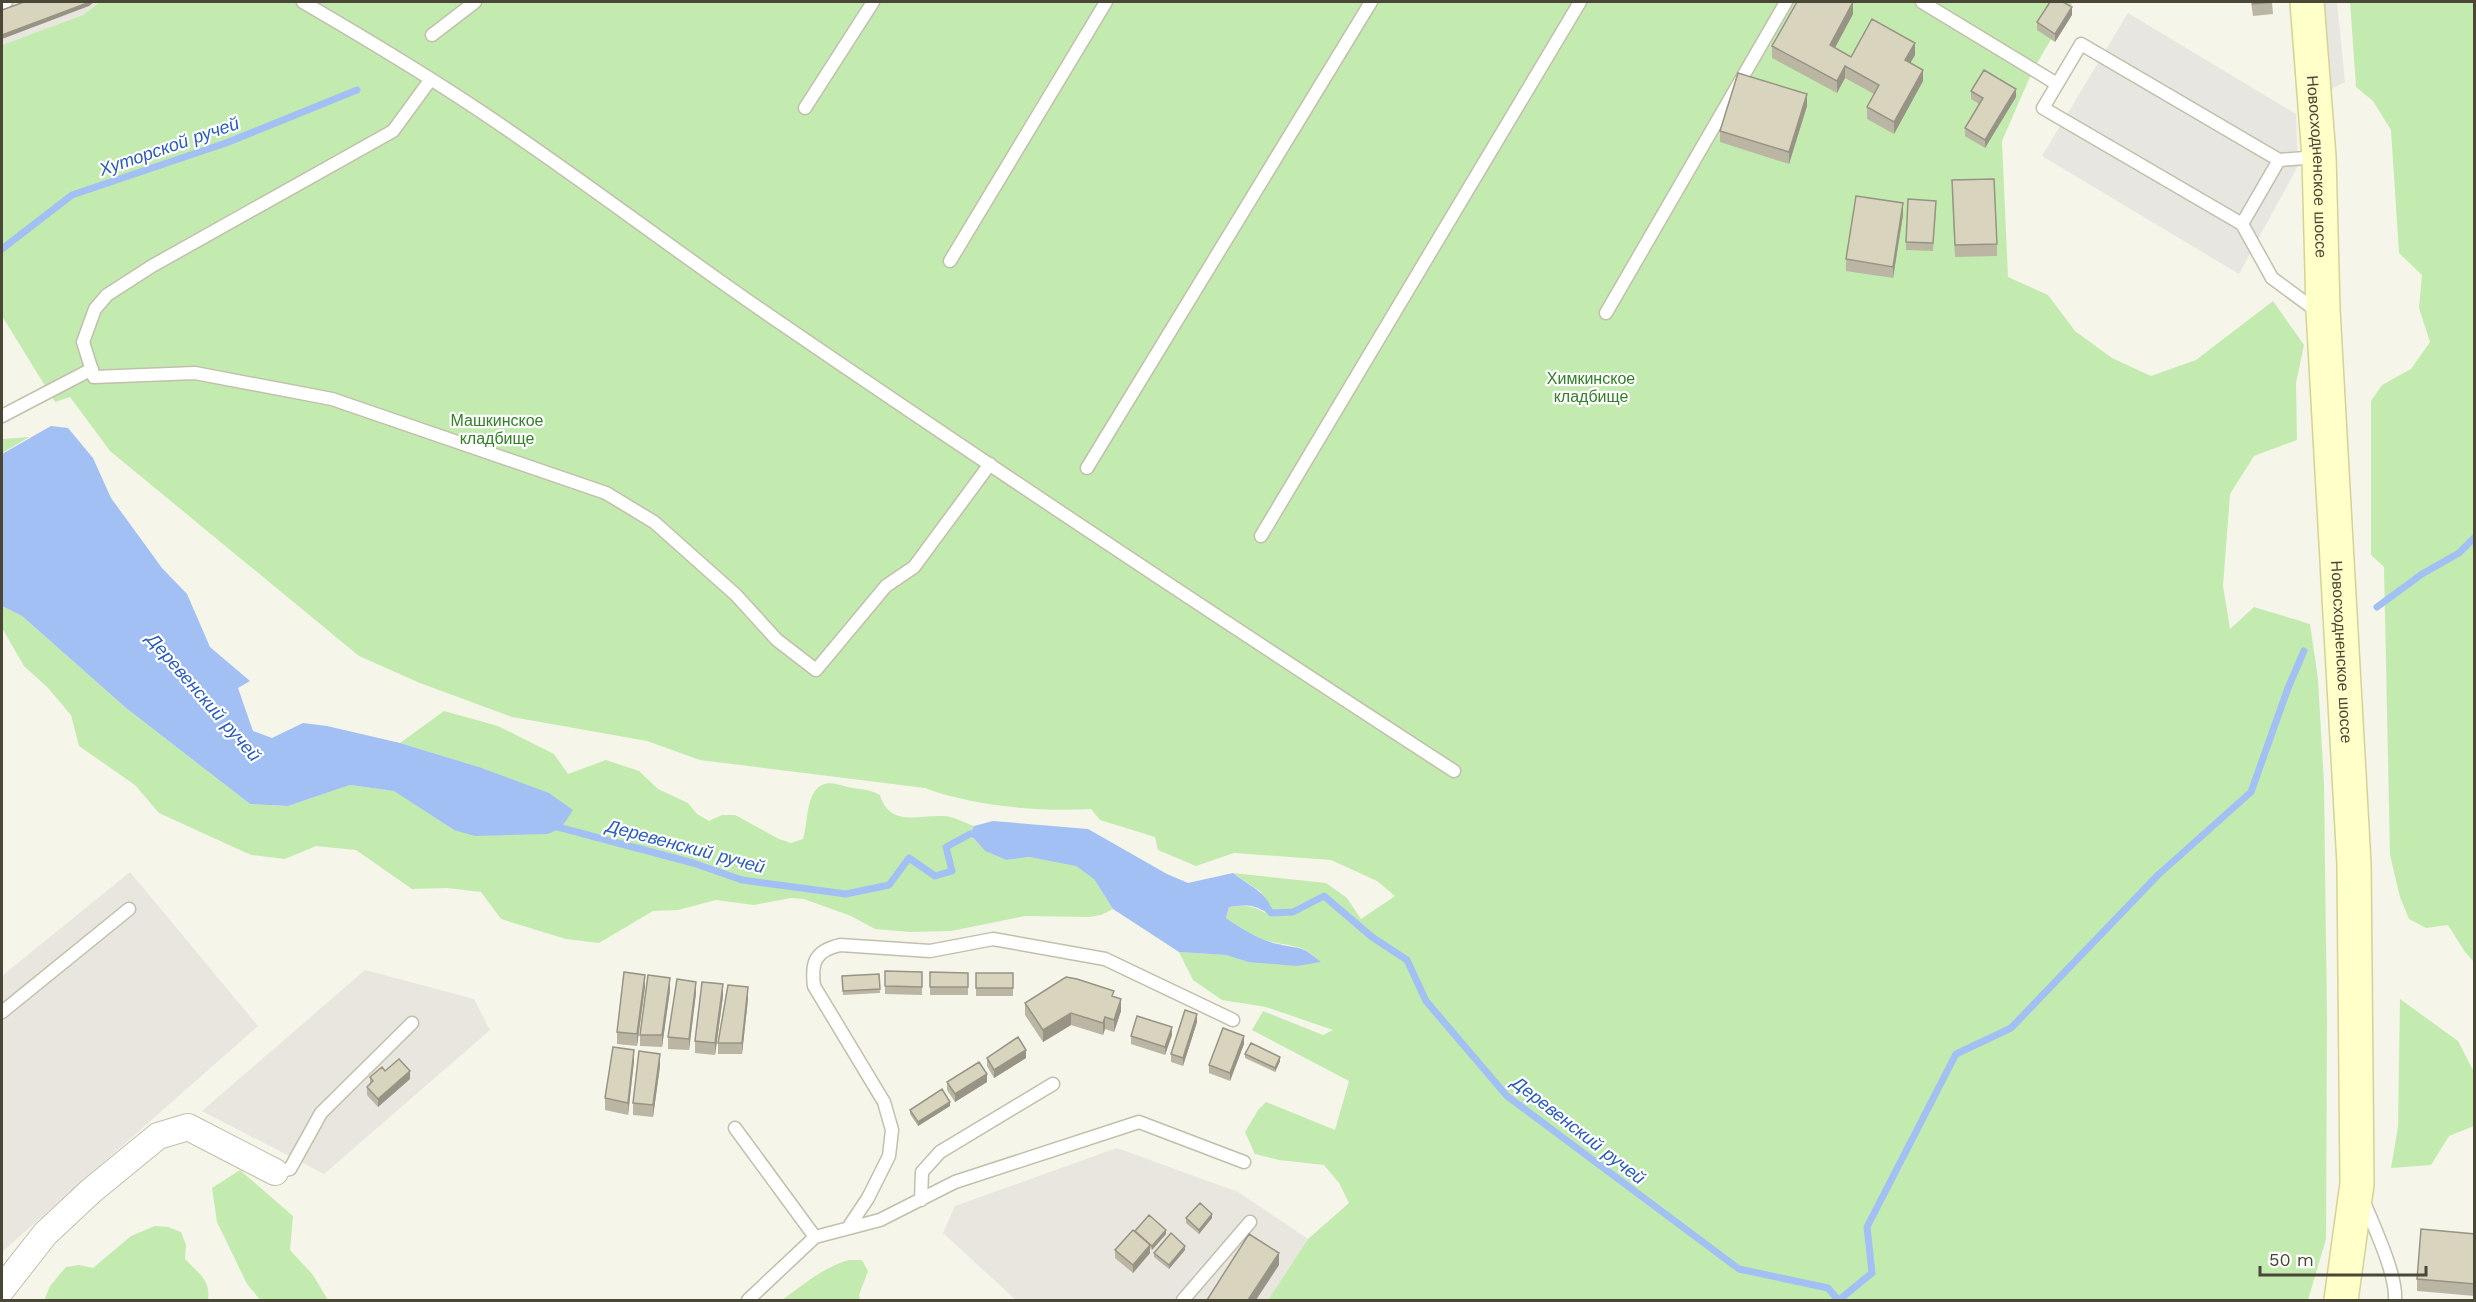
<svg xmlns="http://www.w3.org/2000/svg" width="2476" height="1302" viewBox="0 0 2476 1302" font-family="'Work Sans',sans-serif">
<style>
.industrial{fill:#e8e6de}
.green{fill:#c3ebb0}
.parking{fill:#e7e6e1}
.water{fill:#a3c0f4}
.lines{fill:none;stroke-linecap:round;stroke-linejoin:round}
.stream{stroke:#a3c0f4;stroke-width:7}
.lane-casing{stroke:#c2bfab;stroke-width:15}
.street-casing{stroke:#c2bfab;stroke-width:28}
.secondary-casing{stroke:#d5d295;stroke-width:36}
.lane{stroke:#fff;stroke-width:12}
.street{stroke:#fff;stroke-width:26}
.secondary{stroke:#ffffca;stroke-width:33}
.wall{fill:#bab6a3}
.shaded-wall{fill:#979485}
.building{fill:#d8d4be;stroke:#979485;stroke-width:1.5}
.labels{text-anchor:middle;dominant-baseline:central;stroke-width:4.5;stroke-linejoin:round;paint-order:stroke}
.street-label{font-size:16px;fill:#4a4737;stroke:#fff}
.park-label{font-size:16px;fill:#338026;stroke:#fff}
.water-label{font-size:18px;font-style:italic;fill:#295cbc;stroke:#fff}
</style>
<rect width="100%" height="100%" fill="#f5f5e9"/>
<path class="industrial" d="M2,2H100L83,15L2,45Z
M130,872L258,1026L2,1252V976Z
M365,970L474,999L490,1030L324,1174L202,1111Z
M1117,1148L1238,1192L1308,1239L1268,1300H1016L943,1233L955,1206Z"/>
<path class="green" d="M100,2H2073L2033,70L2002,141L2008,277L2048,295L2075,331L2112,358L2151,376L2196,360L2273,301L2304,345L2296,383L2297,440L2254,456L2230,494L2223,586L2230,629L2254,607L2310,624L2318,679L2324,784L2327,1018L2326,1239L2308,1300H1268L1308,1239L1349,1203L1339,1183L1324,1165L1279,1160L1255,1154L1245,1132L1258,1110L1266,1102L1335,1130L1349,1081L1252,1030L1263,1011L1323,1035L1333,1030L1266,1007L1222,1000L1193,980L1179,952L1227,955L1248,962H1320C1303,941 1284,948 1259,938C1247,933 1237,925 1226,918L1229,907C1244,905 1253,905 1265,913L1261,892L1233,873L1326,883L1347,898L1361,919L1395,896L1377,881L1331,860L1234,853L1196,866L1158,850L1155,837L1100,820L1091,809C1039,812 973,806 925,788L700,760L647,741L512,717L420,683L359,656L110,451L70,397L55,402L2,316V45L83,15Z
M2350,2H2474V962L2465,952L2448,925L2426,928L2409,919L2400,897L2390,855L2384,567L2371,555V401L2382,385L2411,369L2430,342L2419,308L2422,275L2399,253L2391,130L2373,101L2356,87Z
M29,437L4,452L2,454V439Z
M2,606L22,616L126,708L250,804L288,806L350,785L395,791L454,830L479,767L400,743L444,711L498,726L554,754L568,774L606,760L639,771L658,789L688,803L697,814L709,821L722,815H735L779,839L791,843L803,839C809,822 804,786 829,783C835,783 843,786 848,787C861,790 867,788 880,795C890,827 916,815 943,816C953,816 965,823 974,826L970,834L985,851L1006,860L1029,857L1076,865L1094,879L1113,909L1101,915L1089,917L1025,916L951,931L911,932L875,929L851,916L804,899L791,898L754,905L716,900L678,910L653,911L599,943L566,939L501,919L481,892L447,888L412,889L356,850L316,846L285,859L251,855L159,813L135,785L79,746L71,715L48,688L24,666L2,628Z
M2400,999L2458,1041L2474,1072V1126L2449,1136L2431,1165L2391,1168L2398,1127Z
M240,1170L293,1216L290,1250L313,1275L328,1300H260L247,1284L217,1222L212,1188Z
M155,1226L168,1227L181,1232L186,1245L185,1259C198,1273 211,1280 208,1300H47L45,1298L50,1286L66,1267L79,1265L93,1268L131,1236Z
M849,1260H862L868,1271L859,1295L860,1300H782C803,1285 824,1267 849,1260Z"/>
<path class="parking" d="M2319,2H2337L2345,82L2328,91Z
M2128,13L2296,114L2298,166L2239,274L2042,156Z"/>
<path class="water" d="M51,426L68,428L93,458L111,498L162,568L187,594L210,647L250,681L238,688L253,731L272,738L303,723L327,726L400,743L479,767L549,793L573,810L561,828L548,834L475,836L454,830L394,791L350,785L288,806L250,804L126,708L22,616L2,606V454Z
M993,821L1088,829L1167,874L1188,883L1233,873C1249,886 1268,892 1273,913C1265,913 1262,909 1255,907C1246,904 1238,906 1229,907L1226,918C1242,929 1259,940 1278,944C1302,950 1300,944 1321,962L1297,966L1248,962L1226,955L1179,952L1113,909L1094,879L1076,866L1029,857L1006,860L985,851L970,834L974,826Z"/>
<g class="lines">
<path class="stream" d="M2,249L72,195L226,143L357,90
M2377,607L2422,574L2459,553L2474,538
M554,826L693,863L742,880L846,894L889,885L909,858L935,876L952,871L946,847L970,834H978
M1266,906L1271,913L1293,912L1324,896L1372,937L1407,960L1426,1001L1507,1096L1739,1269L1828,1288L1838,1300
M1839,1300L1872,1273L1867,1227L1956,1054L2011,1028L2158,875L2251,792L2288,688L2304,651"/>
<g class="lane-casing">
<path id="lane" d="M303,2C363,37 422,72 480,111C581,178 676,252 776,320C1000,473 1226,623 1454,771
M1922,2L2057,84
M2,3L6,2
M432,35L475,2
M431,79L393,131L152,266L107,295L95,309L83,342L94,377L195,373L332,399L606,493L654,522L736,595L777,640L816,670L886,586L914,567L990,464
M805,108L873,2
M2317,157L2279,160L2081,44L2043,108L2242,224L2272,278L2310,306L2319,309
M2242,224L2279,160
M950,261L1106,2
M1606,313L1786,2
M2,416L92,369
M1087,468L1371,2
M1261,536L1580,2
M2,1012L129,909
M735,1128L815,1237L748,1300
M275,1172L290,1169L321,1113L412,1023
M921,1200L922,1172L940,1152L1053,1084
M2364,1202C2374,1227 2397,1275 2395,1300
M848,1228L868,1198L889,1156L892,1130L884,1102L814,986C811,962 815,951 840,945L930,951L993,939L1105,959L1233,1020
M815,1237L880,1220L955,1182L1139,1122L1244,1162
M1183,1300L1250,1222"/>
</g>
<g class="street-casing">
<path id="street" d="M2,1289L45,1234L91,1191L158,1136L188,1127L275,1172"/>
</g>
<g class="secondary-casing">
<g id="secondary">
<path id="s1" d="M2307,2L2319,157L2323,310L2354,864L2357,1184L2341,1300"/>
</g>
</g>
<use href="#lane" class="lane"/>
<use href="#street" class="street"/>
<use href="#secondary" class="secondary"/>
</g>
<path class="wall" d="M2251,2H2272L2273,14L2253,16Z
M1853,14L1835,48L1851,57L1915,55L1910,63L1923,81L1894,134L1867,119V107L1874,94L1845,78L1837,93L1772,58V46Z
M2072,15L2055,42L2037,30V22Z
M1971,91L2016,97L1985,148L1965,136V128L1979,104L1971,99Z
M1807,106L1789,164L1720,142V131Z
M1952,192L1997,244V256L1955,257Z
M1936,209L1933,251L1906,250V242Z
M1903,215L1893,278L1846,271V259Z
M885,971L922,972V995L885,994Z
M930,972L968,973V995H930Z
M976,973H1013V996H976Z
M879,974L880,993L843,995L842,976Z
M645,987L637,1046L617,1044V1032Z
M670,990L662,1047L640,1046V1035Z
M696,993L689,1050L668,1049V1037Z
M723,996L715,1055L695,1053V1041Z
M1114,997L1121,1011L1114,1032L1105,1029L1103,1035L1071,1025L1043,1042L1025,1015V1003Z
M748,999L742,1054H718V1043Z
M1197,1022L1183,1066L1171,1062V1054Z
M1172,1035L1165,1055L1131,1044V1036Z
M1244,1044L1230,1081L1209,1073V1065Z
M1245,1054L1280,1061L1275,1072L1245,1058Z
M987,1058H1026L994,1078L987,1066Z
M634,1061L628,1115L605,1110V1098Z
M660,1066L653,1117L633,1115V1103Z
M385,1071L410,1079L378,1107L367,1095V1087L370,1084V1077Z
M947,1082H987L955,1102L947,1090Z
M950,1106L918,1126L910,1114V1110Z
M1186,1218H1212L1199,1234L1186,1223Z
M1166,1234L1152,1250L1150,1248V1253L1133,1273L1115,1258V1250Z
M2475,1234V1296L2417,1291V1279Z
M1185,1250L1169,1269L1154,1257V1253Z"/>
<path class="shaded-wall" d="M90,2H94L89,6L2,39V35Z
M1853,2V14L1830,57V45Z
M2072,7V15L2055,42V34Z
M1915,43V55L1905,72V60Z
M1845,66V78L1837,93V81Z
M1923,70V81L1894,134V122Z
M2016,89V97L1985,148V140Z
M1807,94V106L1789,164V152Z
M1903,203V215L1893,278V267Z
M645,975V987L637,1046V1034Z
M670,978V990L662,1047V1035Z
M696,982V993L689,1050V1039Z
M723,984V996L715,1055V1043Z
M748,987V999L742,1054V1043Z
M1121,999V1011L1114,1032V1020Z
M1071,1013V1025L1043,1042V1030Z
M1197,1014V1022L1183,1066V1058Z
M1105,1017V1029L1103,1035V1023Z
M1172,1027V1035L1165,1055V1047Z
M1244,1036V1044L1230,1081V1073Z
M634,1050V1061L628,1115V1103Z
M1026,1050V1058L994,1078V1070Z
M660,1054V1066L653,1117V1105Z
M1280,1057V1061L1275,1072V1068Z
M410,1071V1079L378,1107V1099Z
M987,1074V1082L955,1102V1094Z
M950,1102V1106L918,1126V1122Z
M1212,1214V1218L1199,1234V1230Z
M1166,1230V1234L1152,1250V1246Z
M1150,1245V1253L1133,1273V1265Z
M1185,1246V1250L1169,1269V1265Z
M1279,1253V1265L1256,1300H1248Z"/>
<path class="building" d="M24,2H90L2,35V10Z
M1797,2H1853L1830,45L1851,57L1872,19L1915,43L1905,60L1923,70L1894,122L1867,107L1879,85L1845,66L1837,81L1772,46Z
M2050,2H2063L2072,7L2055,34L2037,22Z
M2253,2H2273L2253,4Z
M1984,70L2016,89L1985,140L1965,128L1983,98L1971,91Z
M1738,73L1807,94L1789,152L1720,131Z
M1994,179L1997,244L1955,245L1952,180Z
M1856,196L1903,203L1893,267L1846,259Z
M1908,199L1936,201L1933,243L1906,242Z
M885,971L922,972V987L885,986Z
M624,972L645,975L637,1034L617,1032Z
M930,972L968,973V987H930Z
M976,973H1013V988H976Z
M879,974L880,989L843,991L842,976Z
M648,975L670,978L662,1035H640Z
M1066,977L1077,979L1114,991L1112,996L1121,999L1114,1020L1105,1017L1103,1023L1071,1013L1043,1030L1025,1003Z
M677,979L696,982L689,1039L668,1037Z
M702,982L723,984L715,1043L695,1041Z
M728,985L748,987L742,1043H718Z
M1185,1010L1197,1014L1183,1058L1171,1054Z
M1137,1016L1172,1027L1165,1047L1131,1036Z
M1223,1028L1244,1036L1230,1073L1209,1065Z
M1018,1037L1026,1050L994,1070L987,1058Z
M1251,1043L1280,1057L1275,1068L1245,1054Z
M613,1047L634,1050L628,1103L605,1098Z
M639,1051L660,1054L653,1105L633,1103Z
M399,1059L410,1071L378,1099L367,1087L373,1081L370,1077L382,1067L385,1071Z
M979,1062L987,1074L955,1094L947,1082Z
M942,1089L950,1102L918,1122L910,1110Z
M1200,1203L1212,1214L1199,1230L1186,1218Z
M1149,1215L1166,1230L1152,1246L1135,1231Z
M2421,1229L2475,1234V1284L2417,1279Z
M1133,1230L1150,1245L1133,1265L1115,1250Z
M1171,1233L1185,1246L1169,1265L1154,1253Z
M1249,1234L1279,1253L1248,1300H1207Z"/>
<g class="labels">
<g class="street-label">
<text stroke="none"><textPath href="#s1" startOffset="165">Новосходненское шоссе</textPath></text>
<text stroke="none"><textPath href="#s1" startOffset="651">Новосходненское шоссе</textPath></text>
</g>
<g class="park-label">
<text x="1591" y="378">Химкинское<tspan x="1591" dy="18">кладбище</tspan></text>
<text x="497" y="420">Машкинское<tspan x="497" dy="18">кладбище</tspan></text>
</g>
<g class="water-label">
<text transform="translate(169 146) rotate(-19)">Хуторской ручей</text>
<text transform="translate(204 697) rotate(49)">Деревенский ручей</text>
<text transform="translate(686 846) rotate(15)">Деревенский ручей</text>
<text transform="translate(1579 1130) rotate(38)">Деревенский ручей</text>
</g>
</g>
<rect width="2476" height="1302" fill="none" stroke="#4a4737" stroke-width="6"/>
<path d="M2260 1266v9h166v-9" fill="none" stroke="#4a4737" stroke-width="3"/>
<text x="2269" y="1266" font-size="18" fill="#4a4737" stroke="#ffffff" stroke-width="4.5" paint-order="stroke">50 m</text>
</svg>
